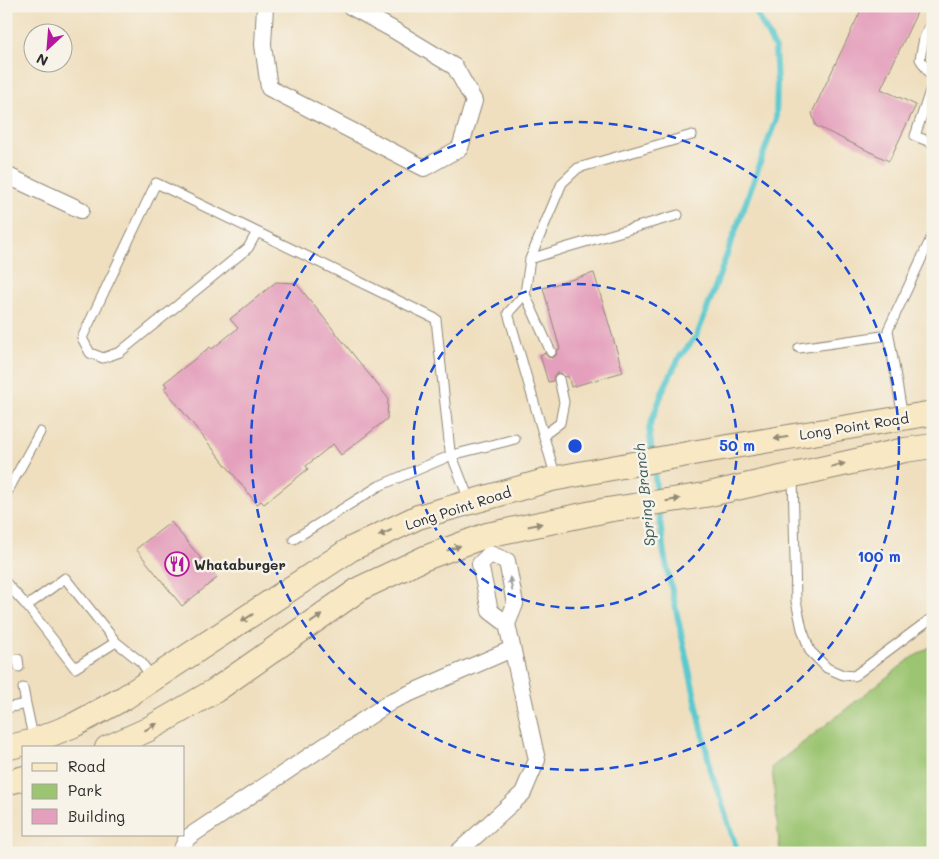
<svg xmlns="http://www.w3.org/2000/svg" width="939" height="859" viewBox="0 0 939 859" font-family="Mali,sans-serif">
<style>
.green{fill:#9cc572;stroke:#64784e}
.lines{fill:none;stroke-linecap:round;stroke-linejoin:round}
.stream{stroke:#5cc9cf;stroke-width:6}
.building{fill:#e49fbc}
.lane-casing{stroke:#8d8575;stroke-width:11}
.street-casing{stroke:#8d8575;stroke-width:18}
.secondary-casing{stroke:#8d8575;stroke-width:26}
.lane{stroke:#fff;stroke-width:9}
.street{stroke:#fff;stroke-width:16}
.secondary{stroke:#f8e8c3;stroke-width:24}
.oneway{fill:#928a77}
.oneway2{fill:#a0a0a0}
.ring{fill:none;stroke:#1d4ed8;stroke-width:2.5;stroke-dasharray:9 6}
.labels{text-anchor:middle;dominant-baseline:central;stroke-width:5;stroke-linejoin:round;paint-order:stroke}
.street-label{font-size:14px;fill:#2b2b2b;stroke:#f7f3e8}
.poi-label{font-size:14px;font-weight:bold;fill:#2b2b2b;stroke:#f7f3e8;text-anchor:start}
.water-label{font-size:15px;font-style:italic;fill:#3a5a5c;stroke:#f7f3e8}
.centre{fill:#1d4ed8;stroke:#f7f3e8;stroke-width:2.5}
.ring-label{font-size:15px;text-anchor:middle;font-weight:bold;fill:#1d4ed8;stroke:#f7f3e8;stroke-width:5;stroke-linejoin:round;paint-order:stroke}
</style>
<rect width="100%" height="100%" fill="#f7f3e8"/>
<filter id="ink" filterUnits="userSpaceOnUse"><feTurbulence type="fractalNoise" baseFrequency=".02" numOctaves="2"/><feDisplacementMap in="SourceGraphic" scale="10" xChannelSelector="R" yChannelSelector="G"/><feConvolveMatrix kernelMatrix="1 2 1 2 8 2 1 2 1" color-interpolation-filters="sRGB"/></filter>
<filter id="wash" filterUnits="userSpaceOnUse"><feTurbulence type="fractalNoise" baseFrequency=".0096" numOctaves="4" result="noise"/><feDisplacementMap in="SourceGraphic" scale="20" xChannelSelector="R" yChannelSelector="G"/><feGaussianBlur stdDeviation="1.12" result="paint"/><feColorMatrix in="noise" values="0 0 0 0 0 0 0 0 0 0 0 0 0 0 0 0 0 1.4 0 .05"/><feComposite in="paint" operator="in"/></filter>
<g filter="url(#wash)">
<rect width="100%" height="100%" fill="#efdfbf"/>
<path class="green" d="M933,645V853H780L772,767L910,659Z"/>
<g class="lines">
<path class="stream" d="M738,853L711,771L664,554L649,428L664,388L679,358L697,335L706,312L776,119L777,83L775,48L753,6"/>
</g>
<g id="blocks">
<path class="building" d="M863,6H920L881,89L916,105L889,161L816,126L812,113Z
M594,273L623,372L571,387L568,376L565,377L561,373H558L554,375L553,381L548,382L540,355L545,353L548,357L553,358L556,355L557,350L560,349L543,288Z
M276,282L296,283L388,398L387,419L341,455L333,444L306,466L308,469L264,504L261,501L257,504L164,388L167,386L164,383L210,347L212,349L238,328L230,319Z
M171,522L217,578L182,606L136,549Z"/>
</g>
</g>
<g filter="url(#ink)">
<use href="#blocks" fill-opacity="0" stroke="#8d8575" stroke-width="1"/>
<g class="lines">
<g class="lane-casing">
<path id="lane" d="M933,19L924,38L920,59L933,79
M933,82L915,136L933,143
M257,232L248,248L120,352L103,358L90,353L82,338L156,183L436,319L450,451L470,502
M530,259L568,247L678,215
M525,294L551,352
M799,348L889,335
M903,418L888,330L933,234
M544,435L560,423L564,402L559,379
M793,477L796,601L802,629L810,651L827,668L843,675L854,676L933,617
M556,478L508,313L525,294L530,259L562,183L578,168L692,135
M6,494L40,432
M294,539L379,486L452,455L515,439
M6,583L27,606
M116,642L75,668L27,606L65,578L116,642L141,662L153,679
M6,661L18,659L19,667
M23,688L26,704
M6,708L26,704L34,741"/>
</g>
<g class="street-casing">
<path id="street" d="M265,6L263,45L269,88L424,168L460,148L474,101L455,67L392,29L350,6
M6,175L81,210
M490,554L480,564L490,611L507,624
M180,853L187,838L392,701L512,649
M457,853L523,793L537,760L507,624L515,604L507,561L490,554"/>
</g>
<g class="secondary-casing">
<path id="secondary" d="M6,748L34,741L74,725L124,698L351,549L418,517L552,479L698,452L933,413
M107,748L147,730L216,690L361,588L425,558L487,535L607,510L705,495L905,450L933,446
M6,783L24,778"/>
</g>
<use href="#lane" class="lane"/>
<use href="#street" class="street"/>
<use href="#secondary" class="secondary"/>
</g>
<defs><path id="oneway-solid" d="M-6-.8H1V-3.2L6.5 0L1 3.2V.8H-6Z" transform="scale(1.25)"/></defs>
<g class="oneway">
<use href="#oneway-solid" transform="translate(781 438) rotate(171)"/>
<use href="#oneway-solid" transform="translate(838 465) rotate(-13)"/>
<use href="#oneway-solid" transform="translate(673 500) rotate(-9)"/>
<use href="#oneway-solid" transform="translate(535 525) rotate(-12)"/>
<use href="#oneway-solid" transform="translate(385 533) rotate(155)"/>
<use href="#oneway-solid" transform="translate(454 548) rotate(-20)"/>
<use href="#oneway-solid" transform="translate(247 618) rotate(147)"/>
<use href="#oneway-solid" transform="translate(316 619) rotate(-35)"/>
<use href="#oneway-solid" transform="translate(151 727) rotate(-29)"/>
</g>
<use class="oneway2" href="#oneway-solid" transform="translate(511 584) rotate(-101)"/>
</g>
<g class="ring">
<circle cx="575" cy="446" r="162"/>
<circle cx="575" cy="446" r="324"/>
</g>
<defs>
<g id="restaurant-ring" transform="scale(1.25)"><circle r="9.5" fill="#f7f3e8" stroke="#b5179e" stroke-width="1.5"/><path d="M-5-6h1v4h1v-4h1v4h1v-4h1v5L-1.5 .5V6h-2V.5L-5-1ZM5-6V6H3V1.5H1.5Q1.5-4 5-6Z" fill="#b5179e"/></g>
</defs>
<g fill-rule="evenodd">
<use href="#restaurant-ring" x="177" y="564"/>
</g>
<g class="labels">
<g class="street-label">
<text transform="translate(854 426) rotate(-9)">Long Point Road</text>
<text transform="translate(458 508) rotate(-18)">Long Point Road</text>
</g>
<g class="poi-label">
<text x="194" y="564">Whataburger</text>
</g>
<g class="water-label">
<text transform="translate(644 495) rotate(-96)">Spring Branch</text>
</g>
</g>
<circle cx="575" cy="446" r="8" class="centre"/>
<g class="ring-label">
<text x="737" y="451">50 m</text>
<text x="879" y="562">100 m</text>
</g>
<rect width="939" height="859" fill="none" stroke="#f7f3e8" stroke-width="25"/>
<rect x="22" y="746" width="162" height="90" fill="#f7f3e8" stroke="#a5a39c"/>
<rect x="32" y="763" width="25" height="8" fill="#f8e8c3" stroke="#a5a39c"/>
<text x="68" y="772" font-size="15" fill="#2b2b2b">Road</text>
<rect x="32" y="784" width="25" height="15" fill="#9cc572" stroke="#a5a39c"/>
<text x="68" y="796" font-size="15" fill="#2b2b2b">Park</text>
<rect x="32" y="809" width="25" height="15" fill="#e49fbc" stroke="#a5a39c"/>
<text x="68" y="822" font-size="15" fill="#2b2b2b">Building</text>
<g transform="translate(48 48) rotate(206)"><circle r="24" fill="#f7f3e8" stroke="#a5a39c"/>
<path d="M0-4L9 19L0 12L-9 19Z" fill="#b5179e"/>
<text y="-8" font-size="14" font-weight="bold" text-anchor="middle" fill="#2b2b2b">N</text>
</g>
</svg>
